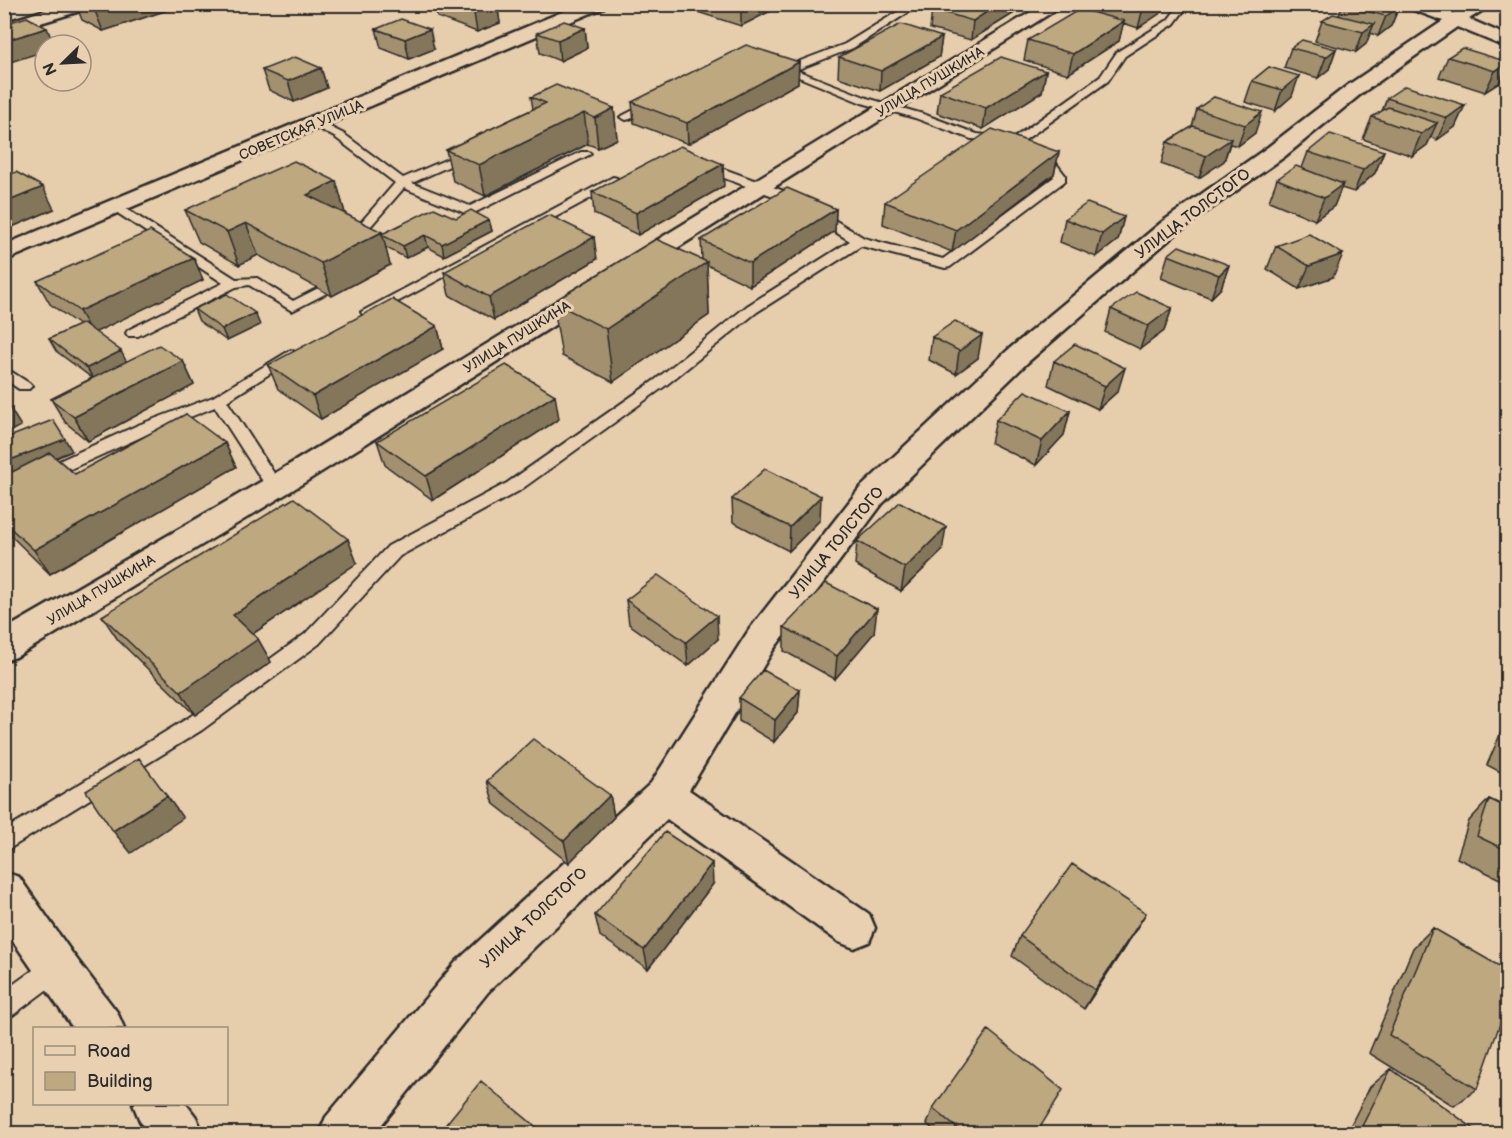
<svg xmlns="http://www.w3.org/2000/svg" width="1512" height="1138" viewBox="0 0 1512 1138" font-family="'Balsamiq Sans',sans-serif">
<style>
.lines{fill:none;stroke-linecap:round;stroke-linejoin:round}
.lane-casing{stroke:#2b2b2b;stroke-width:4}
.street-casing{stroke:#2b2b2b;stroke-width:5}
.secondary-casing{stroke:#2b2b2b;stroke-width:5}
.lane{fill:#e8d0b1;fill-rule:evenodd}
.street{fill:#e8d0b1;fill-rule:evenodd}
.secondary{fill:#e8d0b1;fill-rule:evenodd}
.wall{fill:#a3906e;stroke:#2b2b2b;stroke-width:1.5}
.shaded-wall{fill:#84765a;stroke:#2b2b2b;stroke-width:1.5}
.building{fill:#bda880;stroke:#2b2b2b;stroke-width:1.5}
.labels{text-anchor:middle;dominant-baseline:central;stroke-width:6;stroke-linejoin:round;paint-order:stroke}
.far-street-label{font-size:14px;fill:#2b2b2b;stroke:#e8d0b1}
.street-label{font-size:16px;fill:#2b2b2b;stroke:#e8d0b1}
</style>
<rect width="100%" height="100%" fill="#e6cdab"/>
<filter id="ink" filterUnits="userSpaceOnUse"><feTurbulence type="fractalNoise" baseFrequency=".0167" numOctaves="2"/><feDisplacementMap in="SourceGraphic" scale="12" xChannelSelector="R" yChannelSelector="G"/><feConvolveMatrix kernelMatrix="1 2 1 2 8 2 1 2 1" color-interpolation-filters="sRGB"/></filter>
<g filter="url(#ink)">
<g class="lines">
<g class="lane-casing">
<path id="lane" d="M910,4H921L853,48L796,70L870,99L923,114L977,134L1008,137V141L971,139L915,118L862,103L772,66L777,63L787,66L845,44Z
M1180,4H1189L1174,24L1125,56L1108,81L1022,142H1014V138L1100,77L1117,52L1168,20Z
M655,99L659,100V104L630,119L626,120L620,117Z
M318,121L344,134L403,178L466,151H474V155L412,183L470,206L581,152H589L591,154L470,215L404,188L363,235L368,243L361,247L356,246L350,235L395,183L336,138L314,126V122Z
M1041,147L1045,149L1065,175V181L950,267L945,268L861,246L757,312L665,386L519,491L400,556L319,644L202,730L4,852V830L188,718L305,634L388,546L507,483L655,380L747,306L850,241L784,200L697,168V162H705L792,194L864,238L943,259L1054,177L1035,151Z
M613,177L617,178V184L373,315H363L361,312Z
M117,203L236,279L257,278L293,301L340,277L345,276L352,280L292,311L249,285L236,287L138,336H128L126,333L128,330L223,283L113,210L111,207Z
M291,350L298,354L296,357L227,401L283,487L281,491H269L215,407L150,433L4,499V486L138,425L213,397Z
M4,367L29,383L32,386L29,389H19L4,379Z
M56,956L65,960L68,968L65,976L13,1015L4,1018V991L47,960Z"/>
</g>
<g class="street-casing">
<path id="street" d="M64,4H92L90,8L4,34V23Z
M1044,4H1065L286,494L16,657L4,661V630L264,480Z
M1406,4H1431L1454,13L1469,4H1493L1469,19L1508,36V48L1457,27L1362,93L1284,157L1178,232L1028,362L882,504L773,650L689,790L869,914L875,928L869,942L854,948L839,942L667,819L488,992L374,1134H319L326,1117L456,962L651,783L749,630L860,488L1008,350L1162,222L1268,147L1348,85L1443,21L1408,8Z
M4,872L19,877L72,953L117,1012L124,1028H73L4,928Z
M133,1104H186L196,1117L203,1134H149L140,1121Z"/>
</g>
<g class="secondary-casing">
<path id="secondary" d="M581,4H605L603,8L4,261V245Z"/>
</g>
<use href="#lane" class="lane"/>
<use href="#street" class="street"/>
<use href="#secondary" class="secondary"/>
</g>
<path class="wall" d="M76,4H186L103,31L82,20Z
M435,4H497L500,23L477,32L437,17Z
M691,4H784L741,26L691,10Z
M940,4H1019V10L971,40L930,29L932,9Z
M1098,4H1174L1138,28L1123,23L1119,41L1068,74L1024,60L1028,40L1096,13Z
M1343,4L1399,7L1391,26L1378,36L1370,33L1366,44L1356,52L1315,41L1322,21L1339,15Z
M585,28L587,48L560,61L540,53L537,33Z
M376,29L434,49L409,59L381,48Z
M942,37L939,57L880,91L838,77L839,57Z
M1291,48L1336,49L1329,69L1318,78L1284,68Z
M1448,57L1508,62L1499,83L1485,92L1439,77Z
M799,62L798,83L688,144L634,123L632,102Z
M1269,67L1292,96L1275,111L1245,102L1252,81Z
M321,68L327,88L294,102L269,90L262,70Z
M1046,71L1042,92L983,129L937,113L940,92Z
M531,97L614,108L617,139L598,148L588,144L485,196L453,181L446,150L533,109Z
M1214,97L1255,133L1238,146L1230,144L1224,161L1199,178L1161,164L1167,142L1192,127L1197,109Z
M1387,98L1465,105L1455,127L1437,140L1431,137L1427,145L1412,156L1363,139L1372,117L1382,111Z
M1384,151L1375,173L1354,192L1341,188L1334,206L1315,220L1269,201L1277,179L1302,168L1308,152Z
M1059,152L1054,174L952,252L883,224L885,202Z
M4,177L54,209L12,227L4,222Z
M336,181L345,213H344L382,234L456,218L489,220L492,231L444,256L428,247L406,258L385,247L390,265L332,296L258,255L239,265L199,242L185,210Z
M724,186L638,235L594,214L592,192Z
M836,209L835,231L750,286L707,265L709,315L613,382L562,356L553,302L702,259L701,240Z
M1124,217L1118,240L1096,257L1060,242L1065,219Z
M1276,246L1333,277L1299,289L1267,269Z
M1168,255L1229,265L1221,288L1211,298L1161,278Z
M194,258L203,280L95,332L126,361H183L194,385L88,441L65,422L51,399L92,378L56,351L49,339L79,325L50,304L37,281Z
M597,259L494,320L449,295L444,272Z
M1172,308L1164,331L1140,349L1105,332L1111,309Z
M194,309L260,325L227,341L199,321Z
M437,326L443,349L321,419L278,389L268,365Z
M932,337L978,358L956,374L929,360Z
M1054,361L1118,391L1098,409L1048,385Z
M1070,411L1064,435L1036,465L991,443L996,420Z
M559,419L433,500L385,465L377,441Z
M225,443L236,467L50,574L4,529V476L72,451L56,458L75,474Z
M732,499L820,520L789,551L733,522Z
M857,541L942,551L901,591L855,565Z
M357,563L253,634L258,639L271,662L195,715L118,640L102,616Z
M626,600L718,639L688,666L629,624Z
M784,627L874,633L835,679L784,651Z
M800,690L798,713L774,742L739,721V698Z
M1508,716V776L1487,765Z
M487,781L610,795L614,817L569,863L494,804Z
M1489,799L1508,808V883L1457,858L1469,821Z
M713,884L648,969L600,936L595,915Z
M1433,928L1477,1089L1454,1106L1369,1053L1413,948Z
M1134,933L1084,1009L1012,956L1020,936Z
M1391,1069L1481,1134H1346L1370,1087Z
M933,1108L1036,1134H938L927,1124Z"/>
<path class="shaded-wall" d="M117,4H186L103,31L95,11Z
M494,4H497L500,23L477,32L474,13Z
M745,4H784L741,26V6Z
M999,4H1019V10L971,40L973,21Z
M1149,4H1174L1138,28L1143,8Z
M1399,7L1391,26L1378,36L1386,16Z
M1124,21L1119,41L1068,74L1073,54Z
M1374,24L1366,44L1356,52L1363,32Z
M47,28L54,45H45V51L4,64V41Z
M585,28L587,48L560,61L558,40Z
M430,29L434,49L409,59L405,39Z
M942,37L939,57L880,91L881,71Z
M1336,49L1329,69L1318,78L1326,57Z
M799,62L798,83L688,144L687,123Z
M1508,63L1499,83L1485,92L1495,71Z
M321,68L327,88L294,102L288,81Z
M1046,71L1042,92L983,129L986,108Z
M1299,76L1292,96L1275,111L1282,90Z
M1465,105L1455,127L1437,140L1447,118Z
M614,108L617,139L598,148L595,118Z
M1262,112L1255,133L1238,146L1245,125Z
M584,113L588,144L485,196L479,165Z
M1437,123L1427,145L1412,156L1421,134Z
M1231,139L1224,161L1199,178L1206,156Z
M1384,151L1375,173L1354,192L1363,170Z
M1059,152L1054,174L952,252L956,230Z
M723,164L724,186L638,235L636,213Z
M336,181L345,213L317,227L307,195Z
M1343,184L1334,206L1315,220L1324,198Z
M43,187L54,209L12,227L4,213V203Z
M836,209L835,231L750,286V263Z
M1124,217L1118,240L1096,257L1102,234Z
M489,220L492,231L444,256L442,244Z
M246,223L258,255L239,265L227,232Z
M382,232L390,265L332,296L321,263Z
M425,235L428,247L406,258L403,246Z
M594,237L597,259L494,320L489,297Z
M1343,254L1333,277L1299,289L1309,266Z
M194,258L203,280L92,334L79,311Z
M707,262L709,315L613,382L606,329Z
M1229,265L1221,288L1211,298L1219,275Z
M1172,308L1164,331L1140,349L1148,326Z
M255,313L260,325L227,341L222,329Z
M437,326L443,349L321,419L313,396Z
M982,335L978,358L956,374L959,351Z
M121,351L127,363L94,380L87,368Z
M183,361L194,385L88,441L74,417Z
M1125,368L1118,391L1098,409L1105,386Z
M555,395L559,419L433,500L426,476Z
M6,402L21,426L4,434V403Z
M1070,411L1064,435L1036,465L1042,441Z
M65,439L72,451L13,474L5,462Z
M225,443L236,467L50,574L34,550Z
M821,496L820,520L789,551L790,527Z
M946,527L942,551L901,591L905,568Z
M348,539L357,563L245,639L233,615Z
M877,609L874,633L835,679L837,656Z
M717,616L718,639L688,666L686,642Z
M258,639L271,662L195,715L181,692Z
M800,690L798,713L774,742L775,720Z
M610,795L614,817L569,863L564,841Z
M167,796L183,818L131,853L113,831Z
M712,863L713,884L648,969L644,950Z
M1146,913L1134,933L1084,1009L1095,990Z
M536,1127L539,1134H531Z"/>
<path class="building" d="M82,4H117L95,11Z
M452,4H494L474,13Z
M940,4H999L973,21L932,9Z
M1130,4H1149L1143,8Z
M1390,4L1399,7L1386,16L1343,5Z
M1080,9L1124,21L1073,54L1028,40Z
M1333,14L1374,24L1363,32L1322,21Z
M27,17L47,28L4,41V24Z
M401,19L430,29L405,39L376,29Z
M564,21L585,28L558,40L537,33Z
M901,24L942,37L881,71L839,57Z
M1302,40L1336,49L1326,57L1291,48Z
M746,45L799,62L687,123L632,102Z
M1462,48L1508,62V63L1495,71L1448,57Z
M295,57L321,68L288,81L262,70Z
M1001,57L1046,71L986,108L940,92Z
M1269,67L1299,76L1282,90L1252,81Z
M556,85L614,108L595,118L584,113L479,165L446,150L546,103L531,97Z
M1405,86L1465,105L1447,118L1387,98Z
M1214,97L1262,112L1245,125L1197,109Z
M1388,107L1437,123L1421,134L1372,117Z
M1193,126L1231,139L1206,156L1167,142Z
M992,129L1059,152L956,230L885,202Z
M1330,134L1384,151L1363,170L1308,152Z
M680,146L723,164L636,213L592,192Z
M294,161L336,181L307,195L382,232L321,263L246,223L227,232L185,210Z
M1296,166L1343,184L1324,198L1277,179Z
M16,172L43,187L4,203V177Z
M787,188L836,209L750,263L701,240Z
M1087,203L1124,217L1102,234L1065,219Z
M434,208L456,218L471,210L489,220L442,244L425,235L403,246L382,235V234Z
M549,215L594,237L489,297L444,272Z
M150,231L194,258L79,311L37,281Z
M1309,234L1343,254L1309,266L1276,246Z
M656,239L707,262L606,329L553,302Z
M1179,246L1229,265L1219,275L1168,255Z
M1136,292L1172,308L1148,326L1111,309Z
M227,294L255,313L222,329L194,309Z
M392,299L437,326L313,396L268,365Z
M955,321L982,335L959,351L932,337Z
M83,323L121,351L87,368L49,339Z
M1075,344L1125,368L1105,386L1054,361Z
M159,345L183,361L74,417L51,399Z
M506,365L555,395L426,476L377,441Z
M1025,391L1070,411L1042,441L996,420Z
M186,414L225,443L34,550L4,522V476L50,453L75,474Z
M53,420L65,439L5,462L4,439Z
M765,469L821,496L790,527L732,499Z
M294,498L348,539L233,615L258,639L181,692L102,616Z
M900,502L946,527L905,568L857,541Z
M658,575L717,616L686,642L626,600Z
M826,583L877,609L837,656L784,627Z
M763,670L800,690L775,720L739,698Z
M533,739L610,795L564,841L487,781Z
M139,758L167,796L113,831L86,791Z
M1489,799L1508,808V851L1477,836Z
M665,832L712,863L644,950L595,915Z
M1072,864L1146,913L1095,990L1020,936Z
M1433,928L1508,971V1001L1477,1089L1389,1035Z
M988,1030L1063,1090L1036,1134H964L933,1108Z
M1391,1069L1481,1134H1358Z
M481,1081L536,1127L531,1134H438Z"/>
</g>
<g class="labels">
<g class="far-street-label">
<text transform="translate(930 82) rotate(-31)">УЛИЦА ПУШКИНА</text>
<text transform="translate(301 130) rotate(-23)">СОВЕТСКАЯ УЛИЦА</text>
<text transform="translate(517 337) rotate(-32)">УЛИЦА ПУШКИНА</text>
<text transform="translate(101 590) rotate(-31)">УЛИЦА ПУШКИНА</text>
</g>
<g class="street-label">
<text transform="translate(1193 214) rotate(-37)">УЛИЦА ТОЛСТОГО</text>
<text transform="translate(837 543) rotate(-51)">УЛИЦА ТОЛСТОГО</text>
<text transform="translate(534 918) rotate(-43)">УЛИЦА ТОЛСТОГО</text>
</g>
</g>
<rect width="1512" height="1138" fill="none" stroke="#e8d0b1" stroke-width="24"/>
<rect x="12" y="12" width="1488" height="1114" fill="none" stroke="#2b2b2b" stroke-width="2" filter="url(#ink)"/>
<rect x="33" y="1027" width="195" height="78" fill="#e8d0b1" stroke="#9c8e7b" stroke-width="1.5"/>
<rect x="45" y="1046" width="30" height="9" fill="#e8d0b1" stroke="#9c8e7b" stroke-width="1.5"/>
<text x="87" y="1057" font-size="18" fill="#2b2b2b">Road</text>
<rect x="45" y="1072" width="30" height="18" fill="#bda880" stroke="#9c8e7b" stroke-width="1.5"/>
<text x="87" y="1087" font-size="18" fill="#2b2b2b">Building</text>
<g transform="translate(63 63) rotate(246)"><circle r="28" fill="#e8d0b1" stroke="#9c8e7b" stroke-width="1.5"/>
<path d="M0-4.5L10 22L0 15L-10 22Z" fill="#2b2b2b"/>
<text y="-9" font-size="16" font-weight="bold" text-anchor="middle" fill="#2b2b2b">N</text>
</g>
</svg>
